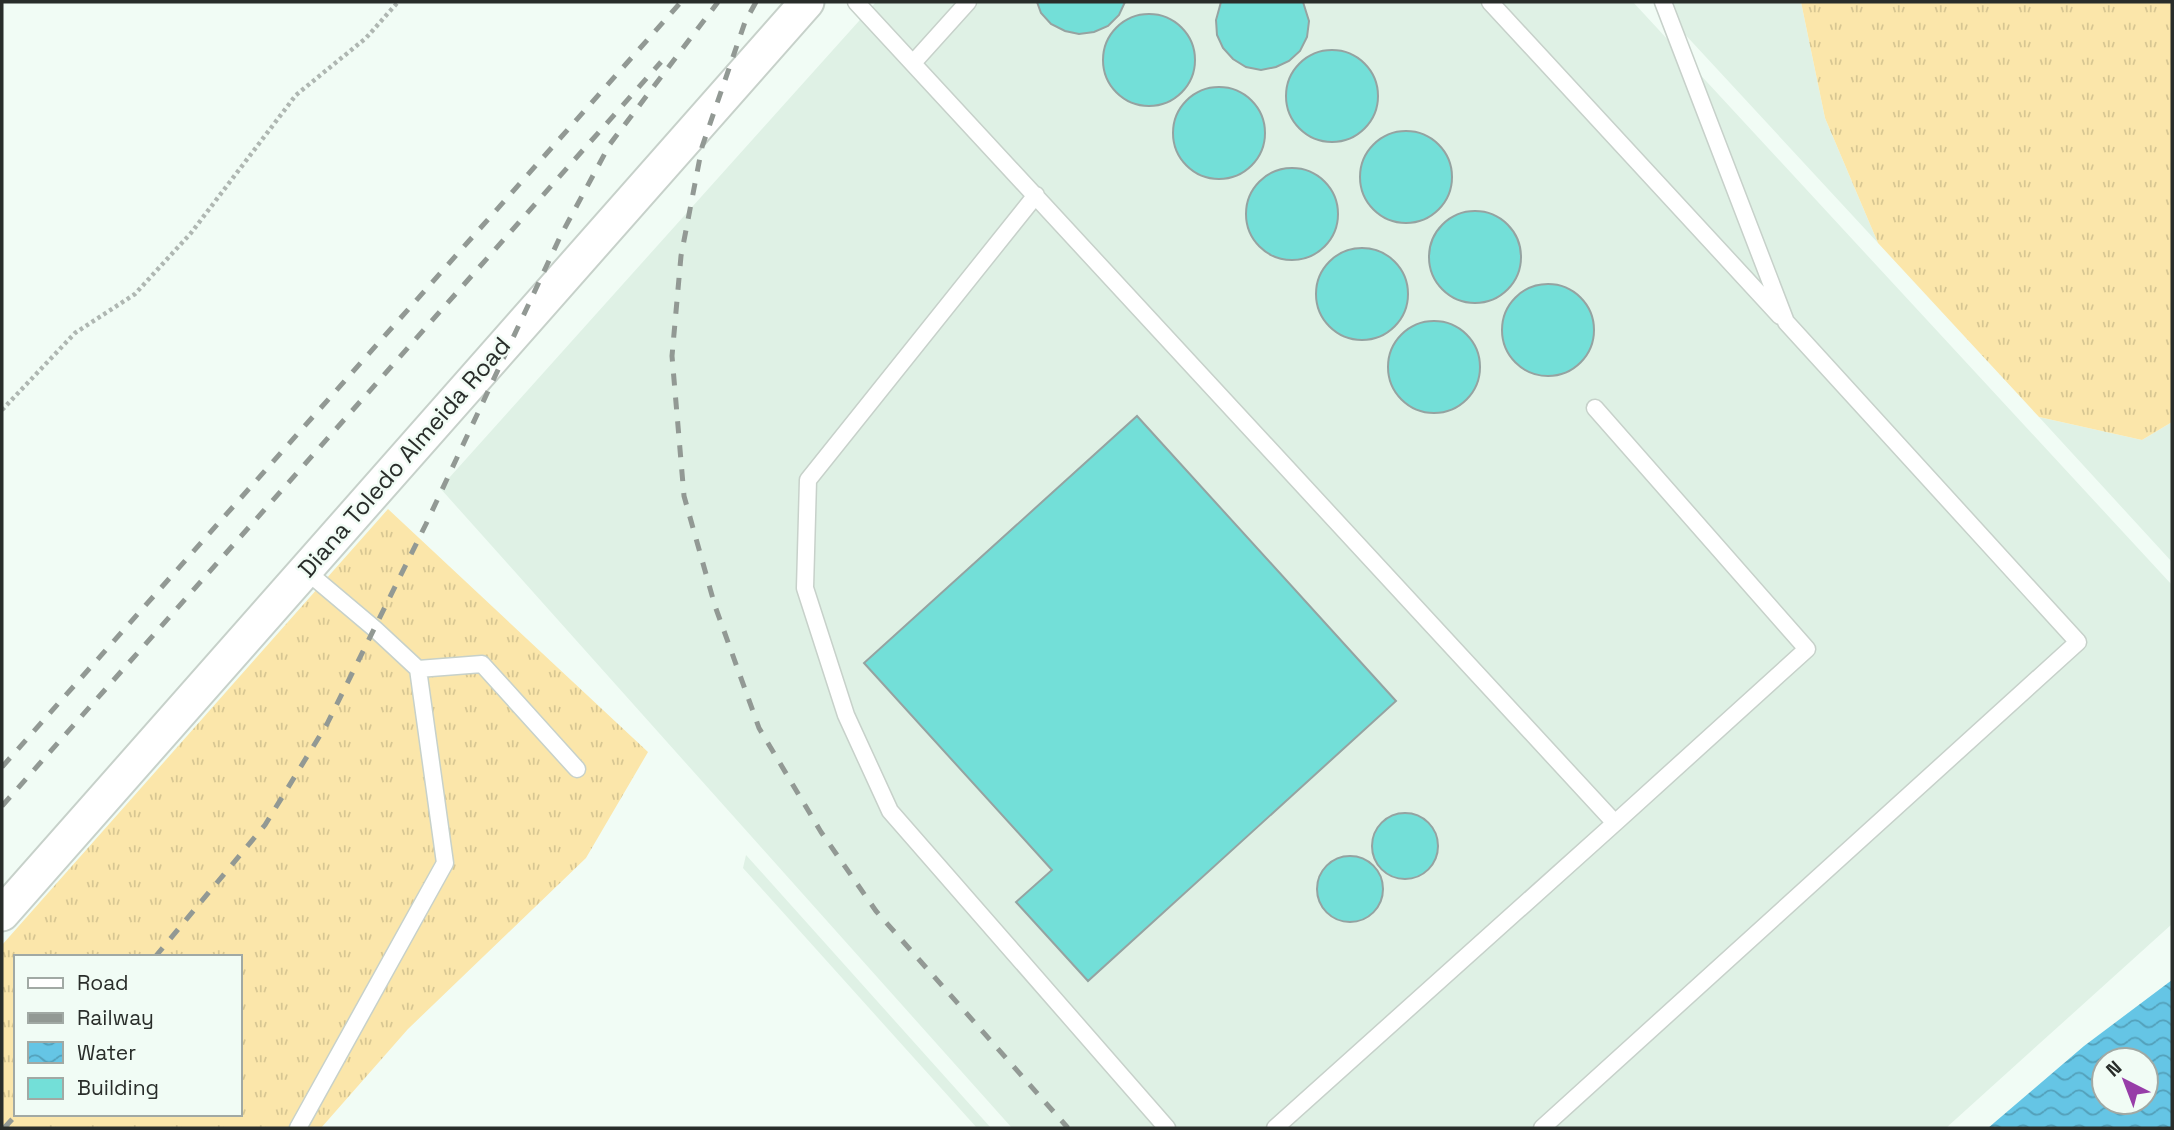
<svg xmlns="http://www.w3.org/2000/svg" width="2174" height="1130" viewBox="0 0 2174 1130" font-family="'Space Grotesk',sans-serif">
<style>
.built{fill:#dff1e5}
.grass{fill:url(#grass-tufts);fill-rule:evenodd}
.water{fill:url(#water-waves);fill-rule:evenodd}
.building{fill:#73dfd8;stroke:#95a3a1;stroke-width:2}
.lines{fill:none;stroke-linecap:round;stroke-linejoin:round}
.lane-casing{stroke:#c7d1ca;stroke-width:19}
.street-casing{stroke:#c7d1ca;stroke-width:37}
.path{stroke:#afb7b2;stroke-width:4.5;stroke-dasharray:3.5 3.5;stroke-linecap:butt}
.lane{stroke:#fff;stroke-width:16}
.street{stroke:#fff;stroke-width:33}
.rail{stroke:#929994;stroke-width:5;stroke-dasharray:12 12;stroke-linecap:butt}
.labels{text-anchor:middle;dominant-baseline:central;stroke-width:5;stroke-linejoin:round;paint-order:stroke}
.street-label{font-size:24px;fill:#292d2a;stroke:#f1fcf5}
</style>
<defs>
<pattern id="grass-tufts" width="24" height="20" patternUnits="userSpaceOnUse" patternTransform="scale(1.75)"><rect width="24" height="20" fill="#fbe6aa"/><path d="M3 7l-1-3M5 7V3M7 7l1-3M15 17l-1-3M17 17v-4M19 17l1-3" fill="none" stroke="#d7c692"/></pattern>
<pattern id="water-waves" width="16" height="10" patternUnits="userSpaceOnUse" patternTransform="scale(1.75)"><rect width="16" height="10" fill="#65c5e5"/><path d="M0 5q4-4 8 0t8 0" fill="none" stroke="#53a0ba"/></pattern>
</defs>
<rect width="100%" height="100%" fill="#f1fcf5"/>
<path class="built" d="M876,2H1633L2172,585V924L1946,1128H1012L440,488Z
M1655,2H1801L1825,118L1878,243Z
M2039,417L2142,440L2172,422V562Z
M746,855L991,1128H977L743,868Z"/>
<path class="grass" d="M1801,2H2172V422L2142,440L2039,417L1878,243L1825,118Z
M388,509L648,752L586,858L408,1029L321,1128H2V945ZM16,957H240V1114H16Z"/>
<path class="water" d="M2172,980V1128H1988L2084,1046ZM2104,1060H2146V1102H2104Z"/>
<path class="building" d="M1037,2H1125L1119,15L1108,26L1094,32L1079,34L1065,31L1051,24L1041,13Z
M1221,2H1303L1309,21L1307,37L1300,51L1289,61L1276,67L1261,70L1246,67L1233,59L1223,48L1217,35L1216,20Z
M1103 60a46 46 0 1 1 92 0a46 46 0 1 1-92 0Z
M1286 96a46 46 0 1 1 92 0a46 46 0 1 1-92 0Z
M1173 133a46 46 0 1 1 92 0a46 46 0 1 1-92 0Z
M1360 177a46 46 0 1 1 92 0a46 46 0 1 1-92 0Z
M1246 214a46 46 0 1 1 92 0a46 46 0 1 1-92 0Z
M1429 257a46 46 0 1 1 92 0a46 46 0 1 1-92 0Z
M1316 294a46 46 0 1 1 92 0a46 46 0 1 1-92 0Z
M1502 330a46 46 0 1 1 92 0a46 46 0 1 1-92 0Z
M1388 367a46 46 0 1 1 92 0a46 46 0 1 1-92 0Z
M1137,416L1396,701L1088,981L1016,902L1052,870L864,663Z
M1372 846a33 33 0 1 1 66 0a33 33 0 1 1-66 0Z
M1317 889a33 33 0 1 1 66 0a33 33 0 1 1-66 0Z"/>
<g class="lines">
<g class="lane-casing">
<path id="lane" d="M856,2L1615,823L1275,1128
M1490,2L1780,316
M913,63L968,2
M1036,195L808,480L805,588L846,715L890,811L1167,1128
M1595,408L1807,649L1615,823
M418,669L482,664L577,769
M298,1128L445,863L418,669L375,629L305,570
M1542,1128L2078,642L1786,322L1663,2"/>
</g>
<g class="street-casing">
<path id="street" d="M2,914L807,2"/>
</g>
<path class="path" d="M2,410L75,333L135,294L191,233L296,95L366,38L398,2"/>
<use href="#lane" class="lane"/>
<use href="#street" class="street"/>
<path class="rail" d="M756,2L745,22L702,147L681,256L672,356L684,496L715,606L759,728L821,832L876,911L1068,1128
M2,767L681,2
M2,806L661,62
M155,957L265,825L327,724L426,524L561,235L610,144L718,2
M4,1128L17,1114"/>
</g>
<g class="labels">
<g class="street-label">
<text transform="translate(404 457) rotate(-49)">Diana Toledo Almeida Road</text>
</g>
</g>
<rect width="2174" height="1130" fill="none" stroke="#292d2a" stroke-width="7"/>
<rect x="14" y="955" width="228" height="161" fill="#f1fcf5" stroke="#a1a9a4" stroke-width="2"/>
<rect x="28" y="978" width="35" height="10" fill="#ffffff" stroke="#a1a9a4" stroke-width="2"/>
<text x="77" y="990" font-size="21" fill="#292d2a">Road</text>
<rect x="28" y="1013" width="35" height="10" fill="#929994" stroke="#a1a9a4" stroke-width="2"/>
<text x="77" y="1025" font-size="21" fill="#292d2a">Railway</text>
<rect x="28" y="1042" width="35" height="21" fill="url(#water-waves)" stroke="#a1a9a4" stroke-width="2"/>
<text x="77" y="1060" font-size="21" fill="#292d2a">Water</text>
<rect x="28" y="1078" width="35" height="21" fill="#73dfd8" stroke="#a1a9a4" stroke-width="2"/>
<text x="77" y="1095" font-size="21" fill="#292d2a">Building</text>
<g transform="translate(2125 1081) rotate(318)"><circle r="33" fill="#f1fcf5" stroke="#a1a9a4" stroke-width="2"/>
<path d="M0-5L12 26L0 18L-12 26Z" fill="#973da8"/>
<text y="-10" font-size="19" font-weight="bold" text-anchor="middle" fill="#292d2a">N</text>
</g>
</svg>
